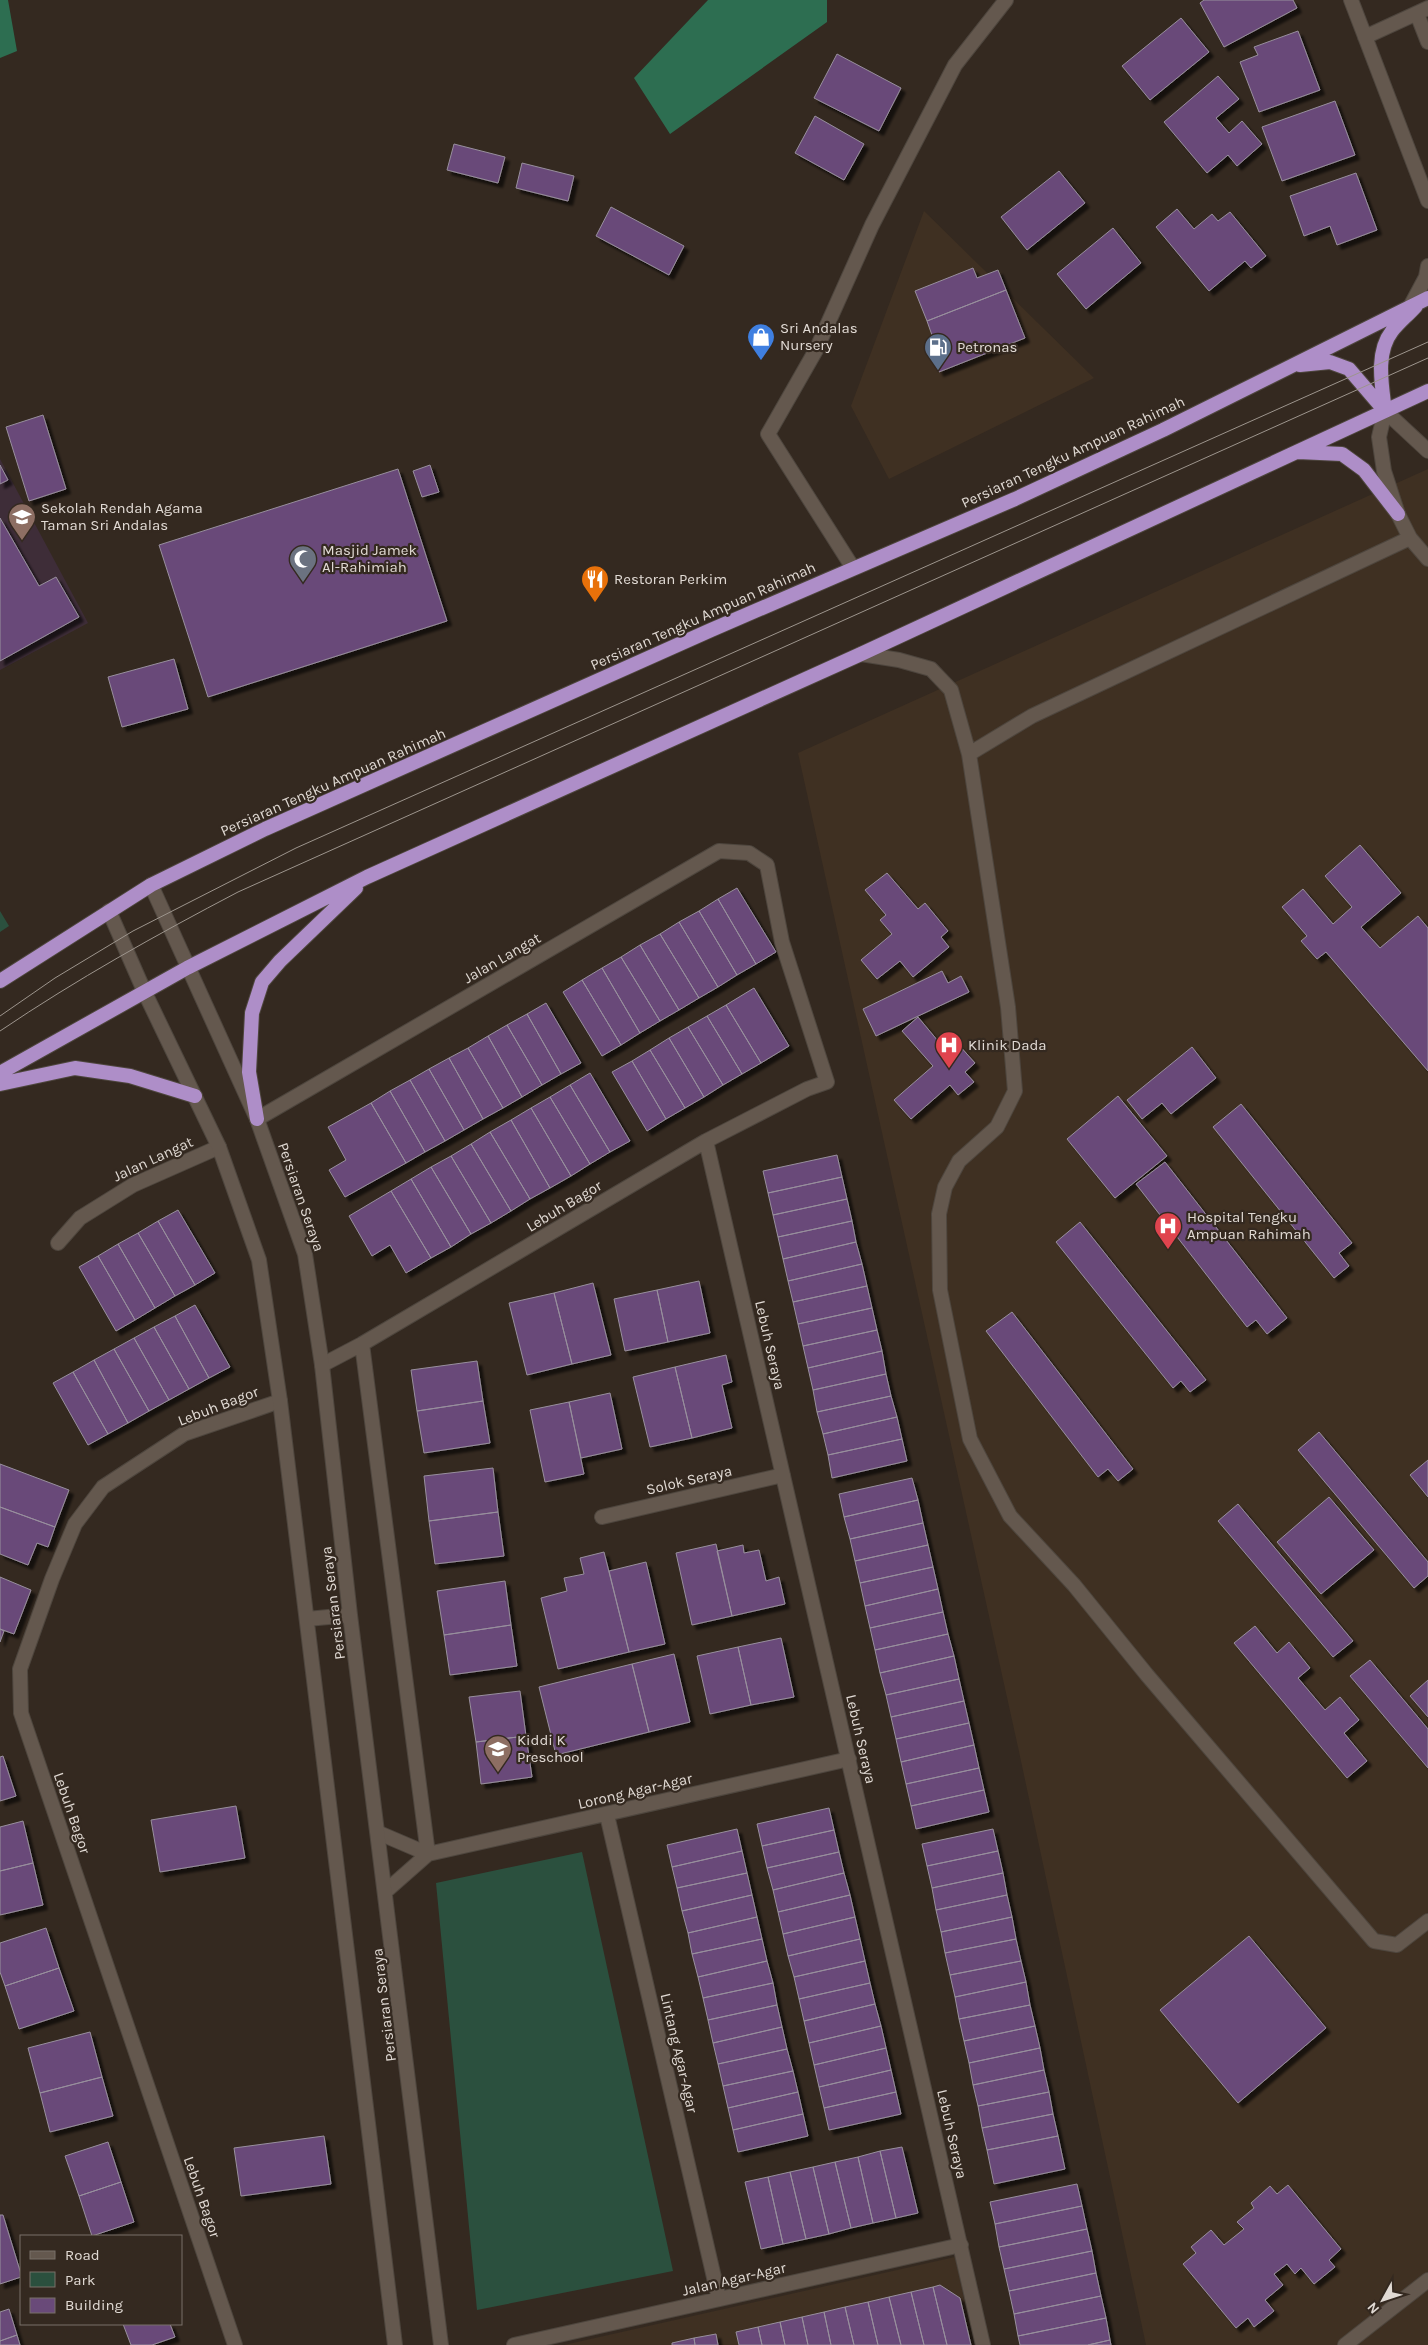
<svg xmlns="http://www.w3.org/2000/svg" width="1428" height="2345" viewBox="0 0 1428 2345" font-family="Karla,sans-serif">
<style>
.built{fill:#3f3022}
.education{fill:#3e2d38}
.green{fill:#2b503e}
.forest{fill:#2d6e51}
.building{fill:#694a79;stroke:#988f9d;filter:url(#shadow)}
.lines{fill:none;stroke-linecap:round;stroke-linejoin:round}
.minor-casing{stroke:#4e463e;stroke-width:16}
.secondary-casing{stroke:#4e463e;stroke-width:16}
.trunk-casing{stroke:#4e463e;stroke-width:16}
.minor{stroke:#64584e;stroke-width:14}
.secondary{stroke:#64584e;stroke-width:14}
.trunk{stroke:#ae8ec8;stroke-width:14}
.tram{stroke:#9d958d;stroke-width:1}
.labels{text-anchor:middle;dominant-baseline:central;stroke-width:4.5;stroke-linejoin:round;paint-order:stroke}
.poi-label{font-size:15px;fill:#e1dad4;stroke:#342920;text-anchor:start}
.street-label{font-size:15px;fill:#e1dad4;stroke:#342920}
</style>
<defs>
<filter id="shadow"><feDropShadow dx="4.5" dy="4.5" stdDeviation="1" flood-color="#0009"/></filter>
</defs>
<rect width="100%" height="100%" fill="#342920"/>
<path class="built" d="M924,211L1094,378L889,479L851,406Z
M1428,469V2345H1146L1018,1747L798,753Z
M955,2257L974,2345H564Z"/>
<path class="education" d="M0,459L88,623L0,670Z"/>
<path class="green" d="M0,911L9,926L0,932Z
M582,1852L673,2271L477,2310L436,1883Z"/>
<path class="forest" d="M0,0H8L17,51L0,58Z
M708,0H827V22L670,134L634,78Z"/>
<path class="building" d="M1204,0H1293L1297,8L1224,47L1200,3Z
M1181,18L1209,52L1150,100L1122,66Z
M1298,31L1320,90L1259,112L1240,62L1258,55L1254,47Z
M837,54L901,88L879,131L814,98Z
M1218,76L1239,99L1216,118L1229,133L1242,121L1262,144L1237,166L1228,155L1207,173L1164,122Z
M1335,101L1355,155L1282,181L1262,127Z
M815,116L864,144L844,180L795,153Z
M454,144L505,157L498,183L447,170Z
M522,163L574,176L568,201L516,188Z
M1059,171L1085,203L1027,250L1001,217Z
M1356,173L1377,230L1337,245L1330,226L1304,236L1290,196Z
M611,207L684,246L669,275L596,236Z
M1177,209L1194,229L1212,214L1218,221L1230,212L1266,256L1251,268L1245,261L1209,291L1156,227Z
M1113,228L1141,263L1086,309L1057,274Z
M973,268L977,278L998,270L1006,290L927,321L915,291Z
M1006,290L1025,338L939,372L927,341L933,338L927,321Z
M43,415L66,489L29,501L6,427Z
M0,465L8,480L0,484Z
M430,465L439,492L422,497L413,471Z
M398,469L447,621L208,697L159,545Z
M0,518L39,586L56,577L79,617L0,661Z
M174,659L188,709L122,727L108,677Z
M1360,845L1401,893L1361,927L1380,948L1418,916L1428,928V1071L1326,952L1317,959L1301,941L1307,936L1282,907L1303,889L1333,924L1352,907L1325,876Z
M887,873L918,909L925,903L948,931L941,937L949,947L913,977L900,961L877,979L861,960L892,934L880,920L886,915L865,890Z
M737,888L776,952L756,964L718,899Z
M718,899L756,964L737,975L699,911Z
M699,911L737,975L718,987L679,922Z
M679,922L718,987L699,998L660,934Z
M660,934L699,998L679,1010L640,945Z
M640,945L679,1010L660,1021L621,957Z
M621,957L660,1021L640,1033L602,968Z
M602,968L640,1033L621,1045L582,980Z
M942,971L948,983L961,976L969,992L876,1036L863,1009Z
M582,980L621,1045L602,1056L563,992Z
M754,988L789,1046L761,1063L726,1005Z
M546,1003L581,1063L561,1074L527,1014Z
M726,1005L761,1063L742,1074L707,1016Z
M527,1014L561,1074L542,1085L507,1025Z
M707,1016L742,1074L723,1085L688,1027Z
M918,1017L948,1053L958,1044L975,1063L965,1072L974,1082L958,1095L950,1085L911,1119L894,1100L933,1066L902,1031Z
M507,1025L542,1085L522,1097L488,1036Z
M688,1027L723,1085L704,1097L669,1038Z
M488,1036L522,1097L503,1108L468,1048Z
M669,1038L704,1097L685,1108L650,1050Z
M1192,1047L1216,1078L1171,1114L1162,1103L1142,1119L1127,1100Z
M468,1048L503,1108L483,1119L449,1058Z
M650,1050L685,1108L666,1119L632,1061Z
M449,1058L483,1119L464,1130L429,1069Z
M632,1061L666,1119L647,1131L612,1072Z
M429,1069L464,1130L445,1141L410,1080Z
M590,1073L630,1141L610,1152L570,1085Z
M410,1080L445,1141L425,1152L390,1091Z
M570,1085L610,1152L590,1164L550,1097Z
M390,1091L425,1152L406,1163L371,1103Z
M1118,1096L1167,1156L1115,1198L1067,1139Z
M550,1097L590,1164L571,1176L531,1108Z
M371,1103L406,1163L345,1197L329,1170L346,1160L328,1127Z
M1241,1104L1352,1243L1339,1253L1349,1266L1334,1278L1213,1127Z
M531,1108L571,1176L550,1188L511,1120Z
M511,1120L550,1188L530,1199L490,1132Z
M490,1132L530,1199L511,1211L471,1144Z
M471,1144L511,1211L491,1223L451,1156Z
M837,1155L842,1177L768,1193L763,1171Z
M451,1156L491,1223L471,1234L431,1167Z
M1165,1162L1287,1318L1267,1334L1256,1320L1247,1327L1136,1184Z
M431,1167L471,1234L451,1247L411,1179Z
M842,1177L847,1199L773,1215L768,1193Z
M411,1179L451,1247L431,1258L391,1191Z
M391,1191L431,1258L406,1273L390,1245L372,1256L349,1216Z
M847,1199L852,1221L778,1237L773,1215Z
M178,1210L215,1273L195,1285L158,1221Z
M158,1221L195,1285L175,1296L138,1233Z
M852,1221L856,1242L783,1259L778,1237Z
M1080,1222L1206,1380L1190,1392L1181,1381L1173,1388L1056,1242Z
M138,1233L175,1296L155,1308L118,1244Z
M856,1242L862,1264L788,1281L783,1259Z
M118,1244L155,1308L135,1320L98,1256Z
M98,1256L135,1320L116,1331L79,1267Z
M862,1264L867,1286L793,1302L788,1281Z
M699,1281L710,1333L668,1342L657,1290Z
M593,1283L611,1355L572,1364L554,1293Z
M867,1286L872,1308L798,1324L793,1302Z
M657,1290L668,1342L625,1351L614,1299Z
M554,1293L572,1364L527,1375L509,1303Z
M195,1305L230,1367L209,1378L175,1316Z
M872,1308L877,1330L803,1346L798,1324Z
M1012,1312L1133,1469L1118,1481L1108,1469L1098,1477L986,1331Z
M175,1316L209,1378L189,1389L154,1327Z
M154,1327L189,1389L169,1400L134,1338Z
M877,1330L882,1351L808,1368L803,1346Z
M134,1338L169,1400L149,1411L114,1349Z
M114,1349L149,1411L128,1423L94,1360Z
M882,1351L886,1374L813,1390L808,1368Z
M726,1355L732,1382L722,1385L732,1428L692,1438L675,1367Z
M94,1360L128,1423L108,1434L73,1372Z
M477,1361L483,1401L417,1411L411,1370Z
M675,1367L692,1438L650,1447L633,1377Z
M73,1372L108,1434L88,1445L53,1383Z
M886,1374L891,1396L817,1412L813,1390Z
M610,1393L622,1449L581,1458L569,1402Z
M891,1396L897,1417L823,1434L817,1412Z
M483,1401L490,1443L424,1453L417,1411Z
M569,1402L584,1474L545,1482L530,1410Z
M897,1417L902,1439L828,1455L823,1434Z
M1319,1432L1428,1562V1576L1414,1588L1298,1450Z
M902,1439L907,1461L832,1478L828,1455Z
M1428,1460V1497L1410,1475Z
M0,1464L69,1490L55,1527L0,1507Z
M493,1468L498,1512L429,1521L424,1476Z
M912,1478L918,1500L844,1517L839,1494Z
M1329,1497L1374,1550L1321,1594L1277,1542Z
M918,1500L923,1523L850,1539L844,1517Z
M1238,1504L1353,1641L1333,1657L1218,1521Z
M0,1507L55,1527L48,1547L37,1543L28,1565L0,1554Z
M498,1512L504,1556L435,1564L429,1521Z
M923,1523L928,1545L855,1561L850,1539Z
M716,1544L732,1616L692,1625L676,1553Z
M743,1545L744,1553L759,1550L766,1581L779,1577L785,1604L732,1616L717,1551Z
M928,1545L933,1567L860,1583L855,1561Z
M604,1552L629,1652L558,1669L541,1598L567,1591L564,1578L584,1574L580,1558Z
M646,1562L665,1644L629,1652L609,1571Z
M933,1567L938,1589L865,1606L860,1583Z
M0,1577L31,1590L14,1634L0,1629Z
M505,1581L511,1625L444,1635L437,1591Z
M938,1589L943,1612L870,1628L865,1606Z
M943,1612L948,1634L875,1650L870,1628Z
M511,1625L517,1666L450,1675L444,1635Z
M1255,1626L1277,1653L1289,1642L1310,1668L1298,1678L1325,1710L1340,1697L1359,1720L1344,1733L1367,1761L1347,1778L1234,1643Z
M0,1629L4,1631L0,1642Z
M948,1634L954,1656L880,1673L875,1650Z
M781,1638L794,1697L751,1705L738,1647Z
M738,1647L751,1705L710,1714L697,1656Z
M674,1654L690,1722L649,1732L632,1664Z
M954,1656L959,1679L886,1695L880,1673Z
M1370,1660L1428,1729V1768L1350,1676Z
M632,1664L649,1732L556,1755L539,1687Z
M959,1679L964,1701L891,1717L886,1695Z
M1428,1680V1717L1410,1696Z
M520,1691L526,1736L476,1742L469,1697Z
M964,1701L969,1723L896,1739L891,1717Z
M969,1723L974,1745L901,1762L896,1739Z
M526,1736L532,1777L481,1784L476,1742Z
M974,1745L979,1768L906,1784L901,1762Z
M3,1756L16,1796L0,1801V1757Z
M979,1768L984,1790L911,1806L906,1784Z
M984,1790L989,1812L916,1829L911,1806Z
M236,1806L245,1858L160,1872L151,1820Z
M829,1808L834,1830L762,1846L757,1824Z
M23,1821L33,1863L0,1871V1827Z
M737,1829L742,1851L672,1867L667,1845Z
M993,1829L998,1851L927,1866L922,1844Z
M834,1830L839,1852L767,1868L762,1846Z
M742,1851L747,1873L677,1888L672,1867Z
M998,1851L1003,1873L932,1888L927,1866Z
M839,1852L844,1873L773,1890L767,1868Z
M33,1863L43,1905L0,1915V1871Z
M747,1873L752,1895L682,1911L677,1888Z
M844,1873L850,1895L778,1912L773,1890Z
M1003,1873L1007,1895L936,1910L932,1888Z
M752,1895L757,1917L688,1933L682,1911Z
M850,1895L855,1917L783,1934L778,1912Z
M1007,1895L1012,1917L941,1932L936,1910Z
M757,1917L762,1939L692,1954L688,1933Z
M855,1917L860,1939L788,1956L783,1934Z
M1012,1917L1016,1939L945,1953L941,1932Z
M46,1928L59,1968L5,1986L0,1972V1943Z
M1249,1936L1326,2028L1238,2103L1160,2010Z
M762,1939L767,1961L698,1977L692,1954Z
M860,1939L865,1961L794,1977L788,1956Z
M1016,1939L1021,1961L950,1975L945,1953Z
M767,1961L773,1983L703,1998L698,1977Z
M865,1961L870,1983L799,1999L794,1977Z
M1021,1961L1026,1982L955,1997L950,1975Z
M59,1968L74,2011L19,2029L5,1986Z
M1026,1982L1030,2005L959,2019L955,1997Z
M773,1983L777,2005L708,2020L703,1998Z
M870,1983L875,2004L804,2021L799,1999Z
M875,2004L881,2026L809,2043L804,2021Z
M777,2005L782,2027L713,2043L708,2020Z
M1030,2005L1035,2026L964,2041L959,2019Z
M881,2026L886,2048L814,2065L809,2043Z
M1035,2026L1040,2048L969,2063L964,2041Z
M782,2027L787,2049L718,2064L713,2043Z
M90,2032L102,2077L40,2093L28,2048Z
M886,2048L891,2070L819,2087L814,2065Z
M1040,2048L1044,2070L973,2085L969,2063Z
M787,2049L793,2071L723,2086L718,2064Z
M891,2070L896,2092L824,2108L819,2087Z
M1044,2070L1049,2092L978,2106L973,2085Z
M793,2071L798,2092L728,2108L723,2086Z
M102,2077L113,2116L50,2132L40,2093Z
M798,2092L803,2114L733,2130L728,2108Z
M896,2092L901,2114L829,2130L824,2108Z
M1049,2092L1053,2114L982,2128L978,2106Z
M803,2114L808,2136L738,2152L733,2130Z
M1053,2114L1058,2136L987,2150L982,2128Z
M324,2136L331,2184L241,2196L234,2148Z
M1058,2136L1065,2169L994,2184L987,2150Z
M108,2142L121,2182L79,2196L65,2156Z
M902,2147L918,2213L896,2218L880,2151Z
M880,2151L896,2218L873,2223L858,2157Z
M858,2157L873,2223L851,2228L835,2162Z
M835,2162L851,2228L829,2234L813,2167Z
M813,2167L829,2234L806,2239L790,2172Z
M790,2172L806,2239L783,2244L768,2177Z
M768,2177L783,2244L761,2249L745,2182Z
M121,2182L134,2222L92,2236L79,2196Z
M1077,2184L1082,2206L995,2224L990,2202Z
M1288,2185L1341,2249L1329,2260L1335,2267L1314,2284L1301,2268L1295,2274L1287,2264L1274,2274L1283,2285L1265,2300L1274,2311L1254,2327L1248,2318L1236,2328L1183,2264L1196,2253L1191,2247L1211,2230L1224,2245L1244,2229L1237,2222L1254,2208L1251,2203L1270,2186L1277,2194Z
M1082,2206L1087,2229L999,2247L995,2224Z
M0,2215H3L21,2274V2277L0,2284Z
M1087,2229L1092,2251L1004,2269L999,2247Z
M1092,2251L1096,2273L1009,2291L1004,2269Z
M1096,2273L1101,2296L1014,2314L1009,2291Z
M940,2285L960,2298L971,2345H947L933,2287Z
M933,2287L947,2345H924L911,2292Z
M911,2292L924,2345H901L889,2297Z
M1101,2296L1106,2318L1018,2336L1014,2314Z
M889,2297L901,2345H878L868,2302Z
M868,2302L878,2345H854L845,2307Z
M845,2307L854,2345H831L824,2312Z
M9,2309L17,2335L0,2341V2312Z
M824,2312L831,2345H808L802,2317Z
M802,2317L808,2345H785L780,2322Z
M1106,2318L1110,2340L1088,2345H1020L1018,2336Z
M780,2322L785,2345H762L758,2327Z
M123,2324H170L175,2337L152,2345H131Z
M758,2327L762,2345H739L736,2332Z
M716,2334L718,2345H695L694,2338Z
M17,2335L20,2345H0V2341Z
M694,2338L695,2345H672V2343Z
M1110,2340L1111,2345H1088Z"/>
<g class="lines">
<g class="minor-casing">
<path id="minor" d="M1351,0L1428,201
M1417,14L1428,42
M1365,37L1428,8
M1411,305L1426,277L1428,266
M1428,451L1385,411L1379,437L1384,471L1398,514L1410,538L1428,559
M853,568L768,434L816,350L872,225L955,65L1006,0
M861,654L899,660L931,669L951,690L969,754L1008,1007L1015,1091L997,1127L959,1161L945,1187L939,1214L940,1290L970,1439L1010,1516L1074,1585L1147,1675L1374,1941L1397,1945L1428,1921
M969,754L1032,716L1410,538
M257,1119L719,851L749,853L767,865L782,942L827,1082L807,1089L706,1141L362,1344L322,1365
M706,1141L983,2345
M58,1243L80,1218L133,1185L219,1147
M362,1344L428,1854
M602,1517L783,1475
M607,1815L719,2299
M379,1833L428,1854
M386,1891L428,1854L849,1759
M235,2345L21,1713L20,1669L52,1579L75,1524L103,1487L184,1434L280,1401
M514,2345L961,2245
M1345,2345L1428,2280"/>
</g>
<g class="secondary-casing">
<path id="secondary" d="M151,885L257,1119L305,1254L322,1365L350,1615L441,2345
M109,911L145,993L219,1147L259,1260L280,1401L395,2345
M307,1619L350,1615"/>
</g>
<g class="trunk-casing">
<path id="trunk" d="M1300,365L1330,362L1349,369L1385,411
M1385,411C1382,386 1375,353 1392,331C1399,322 1408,315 1416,306
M1298,452L1342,454L1364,470L1398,514
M0,981L151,885L265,829L711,630L1015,499L1163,430L1428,298
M0,1073L187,968L367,877L861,654L1428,391
M0,1084L75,1068L130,1076L195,1096
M257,1119L249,1072L252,1013L262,982L280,961L356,888"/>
</g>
<use href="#minor" class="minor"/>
<use href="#secondary" class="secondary"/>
<use href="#trunk" class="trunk"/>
<path class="tram" d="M0,1016L55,978L133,931L296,848L1428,342
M0,1031C77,979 156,935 238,892L1428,358"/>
</g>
<defs>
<g id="shop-pin" transform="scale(1.4375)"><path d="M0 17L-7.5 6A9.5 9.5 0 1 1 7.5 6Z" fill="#3f7fe0" stroke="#342920"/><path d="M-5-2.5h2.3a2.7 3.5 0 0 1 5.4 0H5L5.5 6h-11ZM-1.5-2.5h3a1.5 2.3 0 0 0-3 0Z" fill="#fff"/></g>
<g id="fuel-pin" transform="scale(1.4375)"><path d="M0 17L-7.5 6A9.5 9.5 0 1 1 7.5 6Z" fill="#5c6f8a" stroke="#342920"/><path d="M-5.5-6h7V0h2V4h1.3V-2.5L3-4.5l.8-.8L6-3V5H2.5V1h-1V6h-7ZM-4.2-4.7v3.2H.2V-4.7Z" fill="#fff"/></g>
<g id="school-pin" transform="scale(1.4375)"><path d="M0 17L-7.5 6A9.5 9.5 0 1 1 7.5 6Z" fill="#8d6e63" stroke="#342920"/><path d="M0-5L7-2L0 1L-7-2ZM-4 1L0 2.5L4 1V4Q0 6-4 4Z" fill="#fff"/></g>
<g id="mosque-pin" transform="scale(1.4375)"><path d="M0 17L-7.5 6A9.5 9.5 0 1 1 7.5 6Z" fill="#6b7280" stroke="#342920"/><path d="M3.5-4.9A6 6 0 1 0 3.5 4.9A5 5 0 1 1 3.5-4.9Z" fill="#fff"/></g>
<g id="restaurant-pin" transform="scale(1.4375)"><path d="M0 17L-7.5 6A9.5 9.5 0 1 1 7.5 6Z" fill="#e8710a" stroke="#342920"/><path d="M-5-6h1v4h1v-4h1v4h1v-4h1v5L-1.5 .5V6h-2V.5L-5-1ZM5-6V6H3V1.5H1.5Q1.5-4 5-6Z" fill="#fff"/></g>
<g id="hospital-pin" transform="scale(1.4375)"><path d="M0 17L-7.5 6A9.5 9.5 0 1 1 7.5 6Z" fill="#e0444e" stroke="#342920"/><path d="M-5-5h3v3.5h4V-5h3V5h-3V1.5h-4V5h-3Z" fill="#fff"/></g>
</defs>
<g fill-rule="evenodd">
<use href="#shop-pin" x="761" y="337"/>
<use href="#fuel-pin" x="938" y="347"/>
<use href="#school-pin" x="22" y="517"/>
<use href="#mosque-pin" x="303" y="559"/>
<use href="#restaurant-pin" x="595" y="579"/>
<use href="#hospital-pin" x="949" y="1045"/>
<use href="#hospital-pin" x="1168" y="1226"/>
<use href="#school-pin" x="498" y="1749"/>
</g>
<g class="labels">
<g class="poi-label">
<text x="780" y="328">Sri Andalas<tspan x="780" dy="17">Nursery</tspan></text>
<text x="957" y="347">Petronas</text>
<text x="41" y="508">Sekolah Rendah Agama<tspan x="41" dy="17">Taman Sri Andalas</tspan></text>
<text x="322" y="550">Masjid Jamek<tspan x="322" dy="17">Al-Rahimiah</tspan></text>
<text x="614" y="579">Restoran Perkim</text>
<text x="968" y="1045">Klinik Dada</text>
<text x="1187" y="1217">Hospital Tengku<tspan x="1187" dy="17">Ampuan Rahimah</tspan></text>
<text x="517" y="1740">Kiddi K<tspan x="517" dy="17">Preschool</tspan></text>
</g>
<g class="street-label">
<text transform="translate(1073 452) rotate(-25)">Persiaran Tengku Ampuan Rahimah</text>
<text transform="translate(703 616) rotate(-24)">Persiaran Tengku Ampuan Rahimah</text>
<text transform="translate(333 782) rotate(-24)">Persiaran Tengku Ampuan Rahimah</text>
<text transform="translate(502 958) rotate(-30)">Jalan Langat</text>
<text transform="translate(153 1159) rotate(-25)">Jalan Langat</text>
<text transform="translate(301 1197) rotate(71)">Persiaran Seraya</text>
<text transform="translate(564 1206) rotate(-31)">Lebuh Bagor</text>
<text transform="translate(770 1345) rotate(77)">Lebuh Seraya</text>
<text transform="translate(218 1406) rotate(-21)">Lebuh Bagor</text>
<text transform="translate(689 1480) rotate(-13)">Solok Seraya</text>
<text transform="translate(333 1603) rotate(-97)">Persiaran Seraya</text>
<text transform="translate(861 1739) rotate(77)">Lebuh Seraya</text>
<text transform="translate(635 1791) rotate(-13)">Lorong Agar-Agar</text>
<text transform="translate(72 1813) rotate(71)">Lebuh Bagor</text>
<text transform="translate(384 2005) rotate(-97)">Persiaran Seraya</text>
<text transform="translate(679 2053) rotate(77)">Lintang Agar-Agar</text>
<text transform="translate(952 2134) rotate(77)">Lebuh Seraya</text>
<text transform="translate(202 2197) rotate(71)">Lebuh Bagor</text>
<text transform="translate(734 2279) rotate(-13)">Jalan Agar-Agar</text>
</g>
</g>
<rect x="20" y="2235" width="162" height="90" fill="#342920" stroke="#797068"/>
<rect x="30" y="2251" width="25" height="8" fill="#64584e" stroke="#797068"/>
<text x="65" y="2260" font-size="15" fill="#e1dad4">Road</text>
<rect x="30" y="2272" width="25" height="15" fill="#2b503e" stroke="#797068"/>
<text x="65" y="2285" font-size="15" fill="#e1dad4">Park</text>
<rect x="30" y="2298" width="25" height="15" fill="#694a79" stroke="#797068"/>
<text x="65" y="2310" font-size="15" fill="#e1dad4">Building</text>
<g transform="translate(1383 2300) rotate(230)" stroke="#342920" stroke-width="4" paint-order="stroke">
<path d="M0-4L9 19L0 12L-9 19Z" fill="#e1dad4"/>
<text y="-8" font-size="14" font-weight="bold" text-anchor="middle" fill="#e1dad4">N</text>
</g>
</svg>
